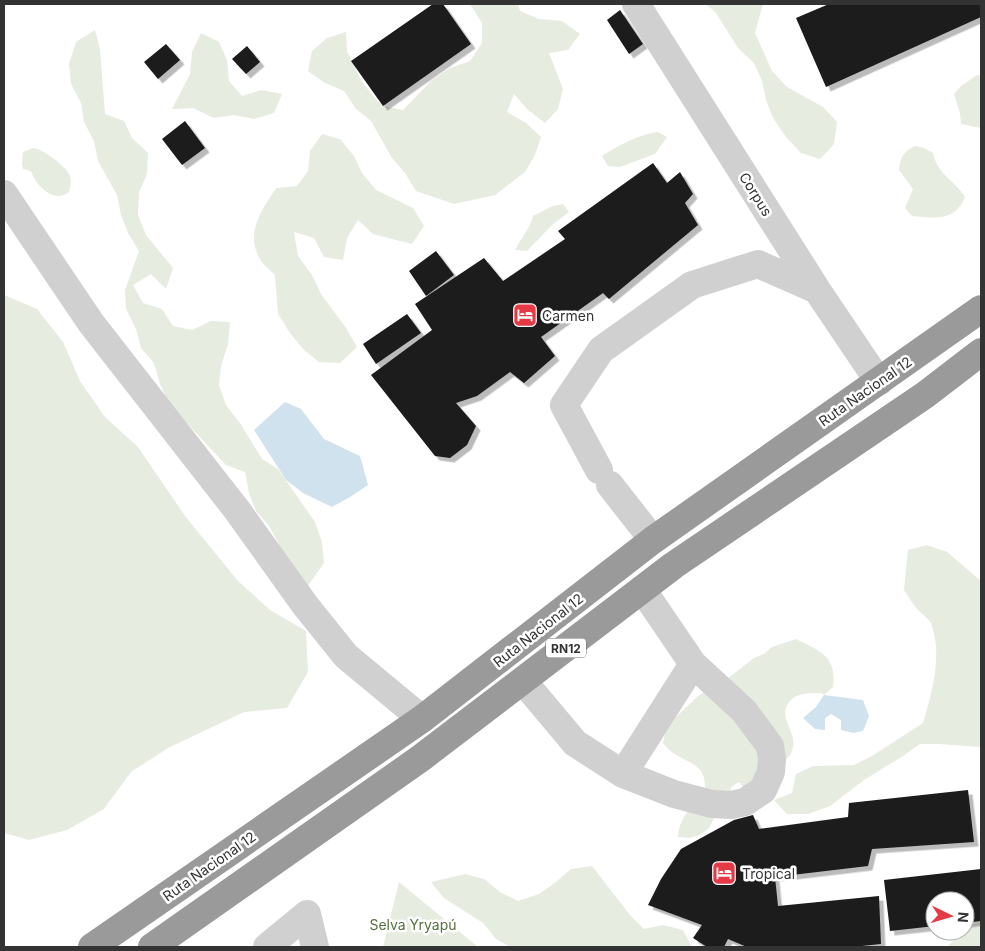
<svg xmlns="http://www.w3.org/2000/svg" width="985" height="951" viewBox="0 0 985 951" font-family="Inter,sans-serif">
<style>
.green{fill:#e6ecdf}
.water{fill:#cfe2ee}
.building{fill:#1a1a1a;filter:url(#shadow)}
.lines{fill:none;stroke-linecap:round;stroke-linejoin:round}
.minor{stroke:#d0d0d0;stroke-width:28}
.highway{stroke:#9a9a9a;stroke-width:28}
.labels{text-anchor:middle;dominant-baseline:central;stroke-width:5;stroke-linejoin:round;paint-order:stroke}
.shield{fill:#fff;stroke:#707070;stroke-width:1}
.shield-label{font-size:12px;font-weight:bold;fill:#333}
.street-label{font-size:14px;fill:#333;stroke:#fff}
.poi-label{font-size:14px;fill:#333;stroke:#fff;text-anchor:start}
.park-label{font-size:14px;fill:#56703f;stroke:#fff}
</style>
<defs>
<filter id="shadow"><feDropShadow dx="4.5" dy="4.5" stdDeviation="0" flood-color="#0004"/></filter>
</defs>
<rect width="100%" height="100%" fill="#fff"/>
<path class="green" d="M470,4H518L520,11L539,19L562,21L580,34L568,50L549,53L563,89L558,109L545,123L527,109L514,94L507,112L526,123L541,137L535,155L525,172L495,195L454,204L416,191L405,173L392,158L371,121L356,109L344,91L325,83L308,71L312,51L327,38L346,32L347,51L361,80L373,96L383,106L403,110L432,80L450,68L470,61L482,43V23Z
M706,4H763L755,33L772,71L787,87L823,107L837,122L834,144L820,159L801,153L786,137L773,118L766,100L762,81L754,63L738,48L716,13Z
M95,30L100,49L105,114L124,121L132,138L148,153L147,174L139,192L138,215L146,235L173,268L166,289L151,274L133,285L143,303L162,309L173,326L192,330L211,321L230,322L228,344L221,366L219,385L226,405L240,423L262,459L278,469L315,522L322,542L324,563L307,587L284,564L279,544L269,526L256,511L249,493L245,472L226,465L169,404L160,384L154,363L141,348L136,329L126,309L125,290L139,251L128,233L121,215L117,195L98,161L94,141L84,122L81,103L71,84L69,64L76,42Z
M201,33L219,42L227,60L229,81L242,96L261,90L282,94L274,113L254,119L234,115L214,118L193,108L172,109L190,74L192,52Z
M977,75L981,76V128L961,124L960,113L954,94L961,86Z
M658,132L667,137L655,154L620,167L608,166L602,156C617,146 640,134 658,132Z
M322,134L340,139L354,156L362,173L376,190L413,208L424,226L412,244L373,234L358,220L347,238L343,260L324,257L314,238L294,232L298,256L312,275L321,294L346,328L357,347L340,363L319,362L303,349L290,333L278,314L275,275C271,271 265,266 261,261C244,233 261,212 276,188L297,186L308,171L310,151Z
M915,146L924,148L933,153C938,176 954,179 965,197C955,222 934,218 912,216L905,208L913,189L899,170C900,158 903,152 915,146Z
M33,148C42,148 67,167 70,176C72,181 70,187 69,192C54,204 36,186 31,171L23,169L22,164L23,152Z
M563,204L569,212L552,225L527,251L515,250C521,238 530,229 533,216L553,206Z
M4,295L37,309L63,342L80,381L105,417L138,447L185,516L238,581L270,610L306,631L308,672L287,708L244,712L168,748L131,772L104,809L67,830L29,840L4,833Z
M927,545L947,552L981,581V747L939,744H920L903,756L864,780L830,806L808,814H787L774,800L792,793L796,774L813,766L854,765L872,756L923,723C932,692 943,655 931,623C928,618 921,613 917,609C912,603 908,596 904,590L908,550Z
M796,639C820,651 837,656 833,687L824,695L821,693C809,693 798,692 789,702C776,719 801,734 791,753C787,761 783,760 777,765C766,772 757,783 748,792L739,782L731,787L728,800L723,811L714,818L709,828L700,835L689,838L678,837C679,818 691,807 704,796C711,757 679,766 663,743L665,734L676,717L698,696L727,679L754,658L764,654L772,647Z
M592,866L630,915L644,929L663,925L683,930L692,947H510L496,939L483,923L444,898L431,882L465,874L484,879L500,892L518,901L539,894L556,882L571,869Z
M399,882L478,947H383Z
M981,922V947H947L969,925Z"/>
<path class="water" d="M285,402L301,409L324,439L360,456L368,485L350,497L332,507L303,493L286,480L254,430Z
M824,695L863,700L869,716L863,731L853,733L841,730V720L831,714L825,718V730L815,729L803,718L816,707Z"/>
<path class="building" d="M433,4H443L471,44L383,106L351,61Z
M829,4H981V17L826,87L796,18Z
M620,10L643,44L629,54L607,20Z
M166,44L180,60L158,79L144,62Z
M247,46L260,62L246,74L232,59Z
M185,121L205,148L182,165L162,139Z
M653,163L667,183L680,172L693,194L685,203L698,225L609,299L603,293L541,337L555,356L524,383L510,372L477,396L456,403L476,426L467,445L450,458L435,456L371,375L432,330L415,304L484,258L503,281L565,239L558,231Z
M436,251L454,275L426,296L409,271Z
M407,314L421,333L376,364L363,344Z
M968,790L974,842L872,849L868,866L775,877L778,906L879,896L881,944L852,947H747L728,939L724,947H707L693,938L702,925L648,905L661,879L681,849L734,820L753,815L759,829L848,817L849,803Z
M981,869V921L965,923V901H935V926L890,931L884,880Z"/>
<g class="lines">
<path class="minor" d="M636,4L817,290L879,382
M4,194L91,323L237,510L305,605L346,656L422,719
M599,470L564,405L601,350L692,285L758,264L817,290
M610,485L653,540
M523,681L575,743L623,774L674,794L712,804L731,805L745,802L763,790L771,772L772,759L770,746L744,711L693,664L642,589
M623,774L693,664
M267,947L307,914L315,947"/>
<path class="highway" d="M92,947L422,719L653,540L981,309
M152,947L421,758L674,565L925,395L981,352"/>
</g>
<defs>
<g id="hotel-square" transform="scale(1.25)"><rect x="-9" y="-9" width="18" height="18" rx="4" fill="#e63946" stroke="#fff"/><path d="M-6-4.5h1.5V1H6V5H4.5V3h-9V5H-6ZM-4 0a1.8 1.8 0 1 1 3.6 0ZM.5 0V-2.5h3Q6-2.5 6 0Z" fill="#fff"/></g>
</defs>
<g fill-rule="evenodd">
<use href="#hotel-square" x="525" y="315"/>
<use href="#hotel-square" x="724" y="873"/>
</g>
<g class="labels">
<rect class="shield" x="546" y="638.5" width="40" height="19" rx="4"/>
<g class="shield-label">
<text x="566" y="648">RN12</text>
</g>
<g class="street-label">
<text transform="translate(756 194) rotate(58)">Corpus</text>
<text transform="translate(865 391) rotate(-35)">Ruta Nacional 12</text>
<text transform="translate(538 630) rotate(-38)">Ruta Nacional 12</text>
<text transform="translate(209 866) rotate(-35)">Ruta Nacional 12</text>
</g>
<g class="poi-label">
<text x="542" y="315">Carmen</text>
<text x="742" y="873">Tropical</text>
</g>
<g class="park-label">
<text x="413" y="924">Selva Yryapú</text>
</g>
</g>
<rect width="985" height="951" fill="none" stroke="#333333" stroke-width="10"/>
<g transform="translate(950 916) rotate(95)"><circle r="24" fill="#ffffff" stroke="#adadad"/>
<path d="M0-4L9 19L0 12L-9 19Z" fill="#e63946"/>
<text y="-8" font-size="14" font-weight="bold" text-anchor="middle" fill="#333333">N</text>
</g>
</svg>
